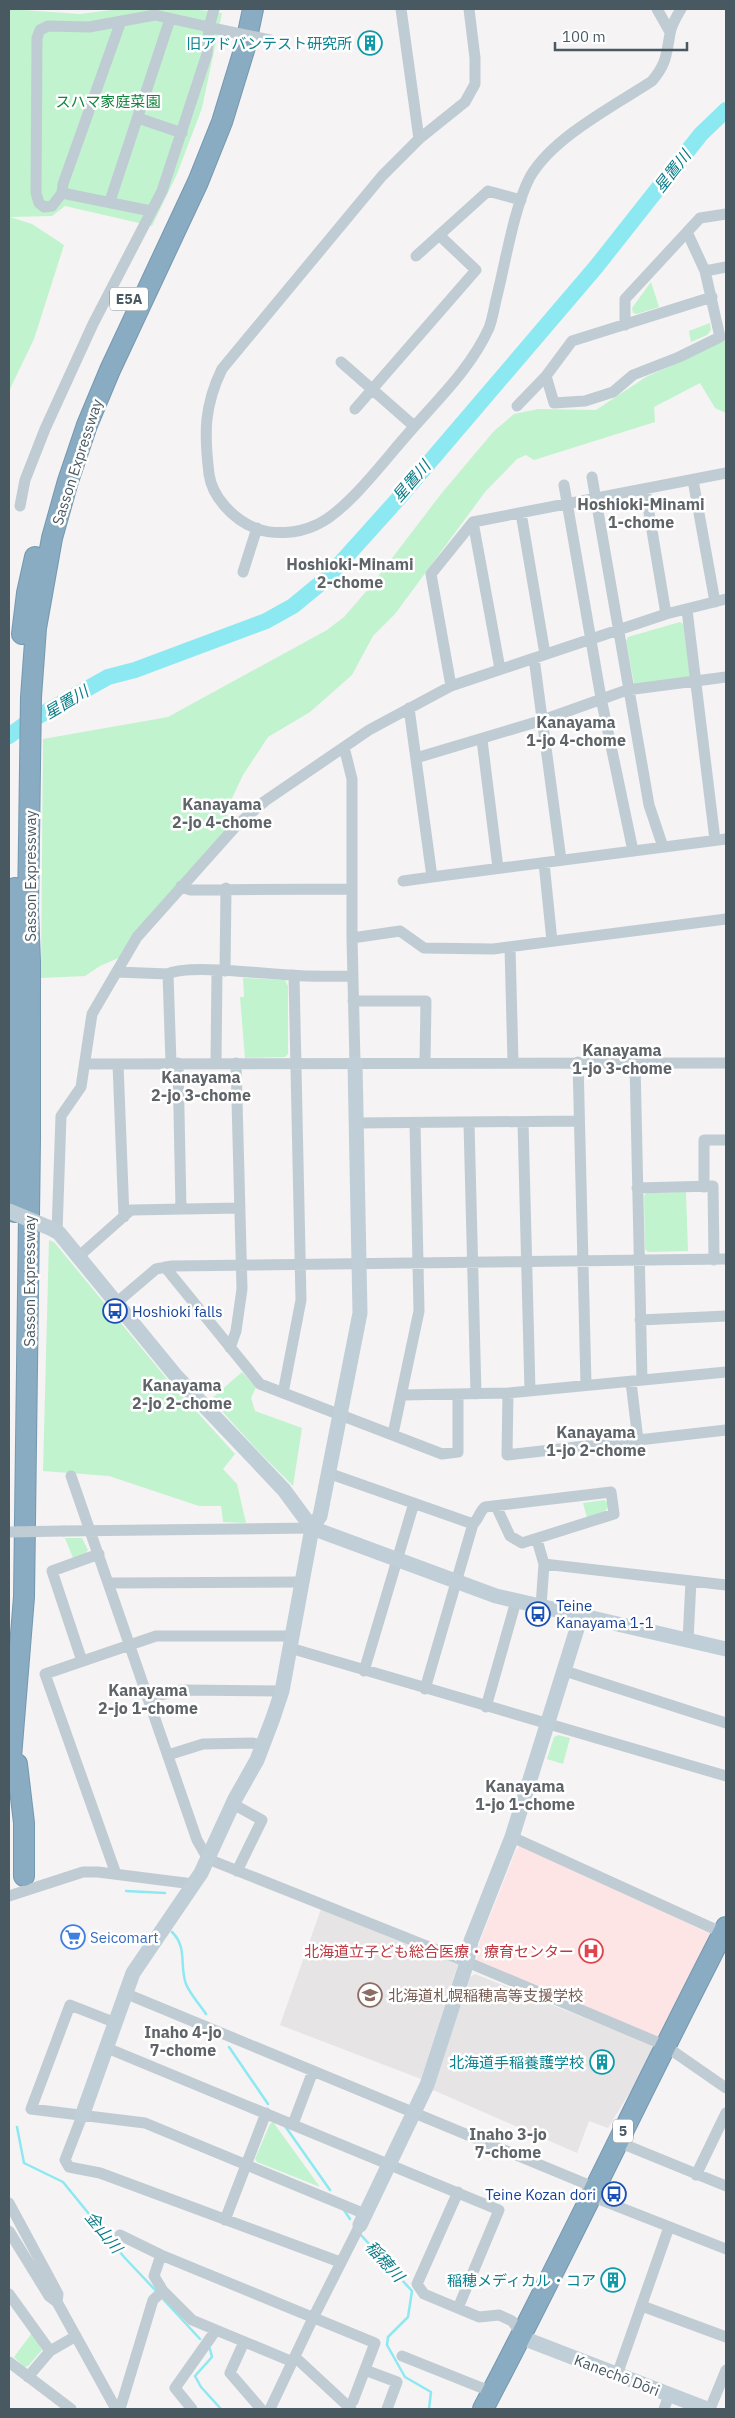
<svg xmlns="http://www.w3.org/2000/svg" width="735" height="2418" viewBox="0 0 735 2418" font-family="'IBM Plex Sans','Noto Sans JP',sans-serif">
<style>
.education{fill:#e6e4e5}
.medical{fill:#fde5e6}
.green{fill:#c1f3ce}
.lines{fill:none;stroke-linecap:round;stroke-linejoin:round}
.stream{stroke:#8de9f1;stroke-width:2.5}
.river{stroke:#8de9f1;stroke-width:16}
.highway-casing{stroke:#7498af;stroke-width:22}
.street{stroke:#c0ccd3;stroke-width:11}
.secondary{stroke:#c0ced7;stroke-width:15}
.highway{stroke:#89acc3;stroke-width:20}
.street-bridge{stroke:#c0ccd3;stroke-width:11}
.secondary-bridge{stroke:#c0ced7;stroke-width:15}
.labels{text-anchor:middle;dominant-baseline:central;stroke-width:5;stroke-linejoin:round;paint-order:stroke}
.shield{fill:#fff;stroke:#808b91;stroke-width:1}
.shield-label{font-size:14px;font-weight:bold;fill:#495962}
.culture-label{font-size:15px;fill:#0d838f;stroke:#fff;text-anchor:end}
.park-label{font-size:15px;fill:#13843d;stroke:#fff}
.street-label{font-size:15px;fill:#495962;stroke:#fff}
.transit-label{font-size:15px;fill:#164399;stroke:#fff;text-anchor:start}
.shop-label{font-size:15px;fill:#366cbe;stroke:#fff;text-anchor:start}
.health-label{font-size:15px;fill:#be3a42;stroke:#fff;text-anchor:end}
.education-label{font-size:15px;fill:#785e54;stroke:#fff;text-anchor:start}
.water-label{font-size:16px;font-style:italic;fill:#097c87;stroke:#fff}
.neighbourhood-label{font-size:16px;font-weight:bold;fill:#5f6468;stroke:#fff}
</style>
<rect width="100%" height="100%" fill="#f5f3f3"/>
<path class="education" d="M321,1909L458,1964L421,2079L280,2025Z
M475,1974L652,2045L653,2049L635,2084L608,2128L589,2121L577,2153L433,2090L470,1977Z"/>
<path class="medical" d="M521,1846L713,1935L661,2038L476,1962L480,1941L517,1848Z"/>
<path class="green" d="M9,9L80,14L119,9H192L222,13L202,108L177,174L152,226L65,206L52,216L10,217L32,224L64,245L34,339L9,391Z
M651,282L659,307L637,314L633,313L632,308Z
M710,323L711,330L707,335L691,342L689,331Z
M726,340V413L715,408L700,383L654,407L655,422L534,460L526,455L517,459L485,492L395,614L373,636L352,675L310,712L268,737L243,775L226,811L231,828L123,956L100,966L85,976L41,978L43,739L168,717L327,630L344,617L370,587L441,494L494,431L514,414L538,409L596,410L646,377Z
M680,622L683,624L690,676L687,679L638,685L634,683L626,641L628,637Z
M243,978L285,980L288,986V1054L285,1057L245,1058L240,997H244Z
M686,1192L688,1251L648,1252L645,1249L644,1196L646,1193Z
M49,1240L54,1242L167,1379L235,1454L223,1469L237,1484L246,1523L223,1522L221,1506H199L109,1476L43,1471Z
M242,1372L256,1387L251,1398L255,1411L302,1428L293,1486L259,1452L211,1399Z
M604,1500L608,1503C609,1514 596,1515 587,1518L583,1503Z
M65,1538H82L88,1550L85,1554L73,1558Z
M558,1735L570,1738L563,1764L547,1759L554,1737Z
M273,2122L320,2187L257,2162L255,2159L270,2124Z
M32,2333L42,2350L28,2366L24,2367L14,2357Z"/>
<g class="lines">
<path class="stream" d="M126,1891L165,1893
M172,1932C188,1948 179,1965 186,1984C190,1994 200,2005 206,2014
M229,2047L268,2104
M285,2126L330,2190
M17,2127L24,2163L63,2182L124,2257L158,2293
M344,2210L350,2219
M360,2234L412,2291L408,2317L388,2337L387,2345L405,2377L431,2392L429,2409
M163,2299L200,2339
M210,2349L212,2357L195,2376L201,2387L221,2409"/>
<path class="river" d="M9,736L28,722L108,677L135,670L266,621L293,606L327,578L398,499L596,267L701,134L726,110"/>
<g class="highway-casing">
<path id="highway" d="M22,634L27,593L35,557
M15,888V1212
M17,1764L24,1823V1876
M9,1782L24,1597L30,1139V962L28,910L31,697L36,628L52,538L68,481L87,425L110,370L198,182L222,122L245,47L253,9
M483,2409C567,2250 643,2087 726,1927"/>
</g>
<path class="street" d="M401,9L419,139
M469,9L475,58V84L465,102L419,139L382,176L222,369C204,406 204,433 209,474C212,497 233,519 255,528C273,535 297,534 316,525C346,512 383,462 406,436C435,402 470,370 489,328C492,320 494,309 496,300C505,265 514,207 530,177C553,137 614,106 652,81C667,63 666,55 670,34C671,25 677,16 681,9
M657,9L670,32
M212,28L209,27L214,9
M138,118L182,133
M62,193L151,211
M110,201L170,19
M416,256L488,191L521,200
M705,271L726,267
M625,325V299L700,218L726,214
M341,362L414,426
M546,376L554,403L585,401L613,392L633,375L679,357L720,337L705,271L687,232
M517,406L546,376L572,341L712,297
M355,409L476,270L439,235
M592,477L649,805L663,847
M693,480L715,602
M564,485L601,698L633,851
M645,489L666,614
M20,506L25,480L45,429L93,324L162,191L207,54L209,27L155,15L89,27L48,26L40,30L37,38L36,193L39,203L44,207L52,206L62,193L63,184L121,21
M521,513L545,654
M473,522L500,669
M243,572L257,528
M687,610L715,840
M534,658L561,860
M451,686L431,574L473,522L726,473
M409,708L432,877L726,839
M482,740L498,868
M344,747L352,779V938L355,1063
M416,758L543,720L627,690L726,677
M544,863L552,941
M403,881L432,877
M181,886L190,890L352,889
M352,938L400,931L424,948L493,949L726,919
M510,947L513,1062
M225,971L226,888
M117,972L168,974C188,964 265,974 291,975C311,977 332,976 353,976
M168,974L171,1063
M353,1001H426L425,1062
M578,1062L586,1385
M178,1063L181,1209
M216,1063L217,970
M635,1063L642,1380
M85,1064L726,1063
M118,1064L124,1217
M523,1122L530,1391
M357,1123L579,1121
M469,1123L476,1394
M704,1187V1140H726
M637,1188L713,1186L714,1260
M57,1232L61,1116L81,1087L92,1014L137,937L236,826L265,801L369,730L451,686L666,614L726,599
M78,1257L131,1210L239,1208
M165,1267L260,1384L442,1454L458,1452V1395
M116,1303L156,1269L172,1266L726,1259
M640,1320L726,1316
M230,1348L236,1331L242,1289L236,1063
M631,1382L638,1440
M283,1393L301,1300L294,976
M508,1393L507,1455L726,1430
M402,1395L508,1393L726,1372
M393,1434L419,1311L415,1123
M328,1473L473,1524
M71,1476L197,1840L208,1859L467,1962L664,2045L726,2088
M64,1531L312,1528
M537,1540L544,1564L541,1606
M544,1564L726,1585
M109,1583L302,1582
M688,1640L691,1581
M290,1648L726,1776
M82,1661L52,1571L99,1554
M364,1671L414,1503
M565,1671L726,1723
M425,1689L473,1524C479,1519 479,1512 485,1507L611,1492L614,1514L522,1543L510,1536L496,1506
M149,1698L181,1690L282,1691
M486,1707L516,1601
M168,1755L203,1744L253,1743L262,1745
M233,1804L262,1820L237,1871
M512,1837L723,1933
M116,1874L45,1674L156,1636H292
M9,1896L83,1872H98L193,1884
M127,1994L596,2188
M116,2023L70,2005L31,2109L145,2123L365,2214
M107,2048L499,2210L458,2308
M82,2116L65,2160L69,2167L100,2173L340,2262
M293,2124L313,2071
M628,2146L726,2186
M696,2175L726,2113
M458,2192L417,2284L424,2294L479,2317L499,2315L512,2321L524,2337
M601,2200L726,2249
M9,2203L58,2294L57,2302
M225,2220L266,2113
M9,2231L49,2296L57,2302L116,2409
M120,2235L161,2255L375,2343L353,2401L348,2407
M161,2255L154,2276L163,2291L192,2320L293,2362
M9,2294L50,2351
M642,2306L726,2337
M244,2342L230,2373L261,2409
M402,2356L492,2392
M295,2357L351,2409
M9,2362L71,2409
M365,2370L397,2382L387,2409
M617,2375L669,2227
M28,2377L50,2351L76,2336
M120,2409L153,2300L163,2291
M192,2409L175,2388L216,2330
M270,2409L314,2316L360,2225
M664,2409L669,2395
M710,2409L726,2370"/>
<path class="secondary" d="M50,1228L59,1233L176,1376L284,1490L312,1528L496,1596L726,1649
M82,2116L133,1973L201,1873L235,1799L257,1760L273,1718L282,1691L312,1528L320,1516L360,1313L355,1063
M360,2225L427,2085L467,1962L471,1941L512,1837L581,1616
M528,2340L707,2409"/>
<use href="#highway" class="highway"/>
<path class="street-bridge" d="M212,28L270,40
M9,1532L64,1531"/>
<path class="secondary-bridge" d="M9,1211L50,1228"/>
</g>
<defs>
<g id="building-ring" transform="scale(1.25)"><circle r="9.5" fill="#fff" stroke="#0f9aa8" stroke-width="1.5"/><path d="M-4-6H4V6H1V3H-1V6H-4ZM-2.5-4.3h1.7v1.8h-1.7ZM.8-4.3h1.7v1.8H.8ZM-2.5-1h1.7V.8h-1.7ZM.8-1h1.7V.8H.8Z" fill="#0f9aa8"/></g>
<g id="bus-ring" transform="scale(1.25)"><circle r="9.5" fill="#fff" stroke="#1a4fb4" stroke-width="1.5"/><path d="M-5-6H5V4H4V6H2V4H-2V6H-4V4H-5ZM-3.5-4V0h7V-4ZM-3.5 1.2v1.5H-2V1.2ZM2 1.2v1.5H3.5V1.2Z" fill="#1a4fb4"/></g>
<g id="supermarket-ring" transform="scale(1.25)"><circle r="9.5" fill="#fff" stroke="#3f7fe0" stroke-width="1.5"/><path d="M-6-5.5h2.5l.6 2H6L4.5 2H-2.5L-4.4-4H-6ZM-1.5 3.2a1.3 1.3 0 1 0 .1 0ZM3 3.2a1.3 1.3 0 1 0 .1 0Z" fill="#3f7fe0"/></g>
<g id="hospital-ring" transform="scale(1.25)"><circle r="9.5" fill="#fff" stroke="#e0444e" stroke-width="1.5"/><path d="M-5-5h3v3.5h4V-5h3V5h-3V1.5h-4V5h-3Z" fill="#e0444e"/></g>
<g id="school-ring" transform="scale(1.25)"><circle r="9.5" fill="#fff" stroke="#8d6e63" stroke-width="1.5"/><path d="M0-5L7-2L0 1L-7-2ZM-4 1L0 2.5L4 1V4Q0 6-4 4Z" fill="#8d6e63"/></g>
</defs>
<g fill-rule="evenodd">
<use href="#building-ring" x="370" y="43"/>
<use href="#bus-ring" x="115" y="1311"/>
<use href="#bus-ring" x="538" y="1614"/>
<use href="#supermarket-ring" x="73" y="1937"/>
<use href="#hospital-ring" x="591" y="1951"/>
<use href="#school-ring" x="370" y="1995"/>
<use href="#building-ring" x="602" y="2062"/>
<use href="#bus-ring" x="614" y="2194"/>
<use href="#building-ring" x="613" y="2280"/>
</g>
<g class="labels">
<g class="shield">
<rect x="110" y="287.5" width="38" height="23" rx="4"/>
<rect x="613" y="2119.5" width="20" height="23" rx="4"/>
</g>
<g class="shield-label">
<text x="129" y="299">E5A</text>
<text x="623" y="2131">5</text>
</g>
<g class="culture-label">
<text x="352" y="43">旧アドバンテスト研究所</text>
<text x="584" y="2062">北海道手稲養護学校</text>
<text x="596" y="2280">稲穂メディカル・コア</text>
</g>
<g class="park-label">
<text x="108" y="101">スハマ家庭菜園</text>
</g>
<g class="street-label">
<text transform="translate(77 462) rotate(-72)">Sasson Expressway</text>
<text transform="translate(30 876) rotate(-90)">Sasson Expressway</text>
<text transform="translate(29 1281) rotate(-90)">Sasson Expressway</text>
<text transform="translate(617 2375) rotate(21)">Kanechō Dōri</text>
</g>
<g class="transit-label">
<text x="132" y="1311">Hoshioki falls</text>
<text x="556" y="1605">Teine<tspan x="556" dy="17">Kanayama 1-1</tspan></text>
<text x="596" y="2194" text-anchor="end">Teine Kozan dori</text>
</g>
<g class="shop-label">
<text x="90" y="1937">Seicomart</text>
</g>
<g class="health-label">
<text x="574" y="1951">北海道立子ども総合医療・療育センター</text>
</g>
<g class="education-label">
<text x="388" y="1995">北海道札幌稲穂高等支援学校</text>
</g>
<g class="water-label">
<text transform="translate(672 171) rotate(-52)">星置川</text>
<text transform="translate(411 481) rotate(-49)">星置川</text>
<text transform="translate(66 702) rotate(-31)">星置川</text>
<text transform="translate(104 2232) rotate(51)">金山川</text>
<text transform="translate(385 2261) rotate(48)">稲穂川</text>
</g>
<g class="neighbourhood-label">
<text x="641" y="504">Hoshioki-Minami<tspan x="641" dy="18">1-chome</tspan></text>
<text x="350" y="564">Hoshioki-Minami<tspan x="350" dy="18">2-chome</tspan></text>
<text x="576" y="722">Kanayama<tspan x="576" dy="18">1-jo 4-chome</tspan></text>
<text x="222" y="804">Kanayama<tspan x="222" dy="18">2-jo 4-chome</tspan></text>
<text x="622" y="1050">Kanayama<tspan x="622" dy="18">1-jo 3-chome</tspan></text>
<text x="201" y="1077">Kanayama<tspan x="201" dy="18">2-jo 3-chome</tspan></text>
<text x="182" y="1385">Kanayama<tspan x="182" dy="18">2-jo 2-chome</tspan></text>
<text x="596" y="1432">Kanayama<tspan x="596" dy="18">1-jo 2-chome</tspan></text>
<text x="148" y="1690">Kanayama<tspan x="148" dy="18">2-jo 1-chome</tspan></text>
<text x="525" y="1786">Kanayama<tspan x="525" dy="18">1-jo 1-chome</tspan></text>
<text x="183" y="2032">Inaho 4-jo<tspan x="183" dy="18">7-chome</tspan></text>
<text x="508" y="2134">Inaho 3-jo<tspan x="508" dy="18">7-chome</tspan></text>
</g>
</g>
<rect width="735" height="2418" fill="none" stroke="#495962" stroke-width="20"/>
<path d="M555 42v8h132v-8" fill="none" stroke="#495962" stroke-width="2.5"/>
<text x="562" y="42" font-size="15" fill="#495962" stroke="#ffffff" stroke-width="4" paint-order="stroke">100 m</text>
</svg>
